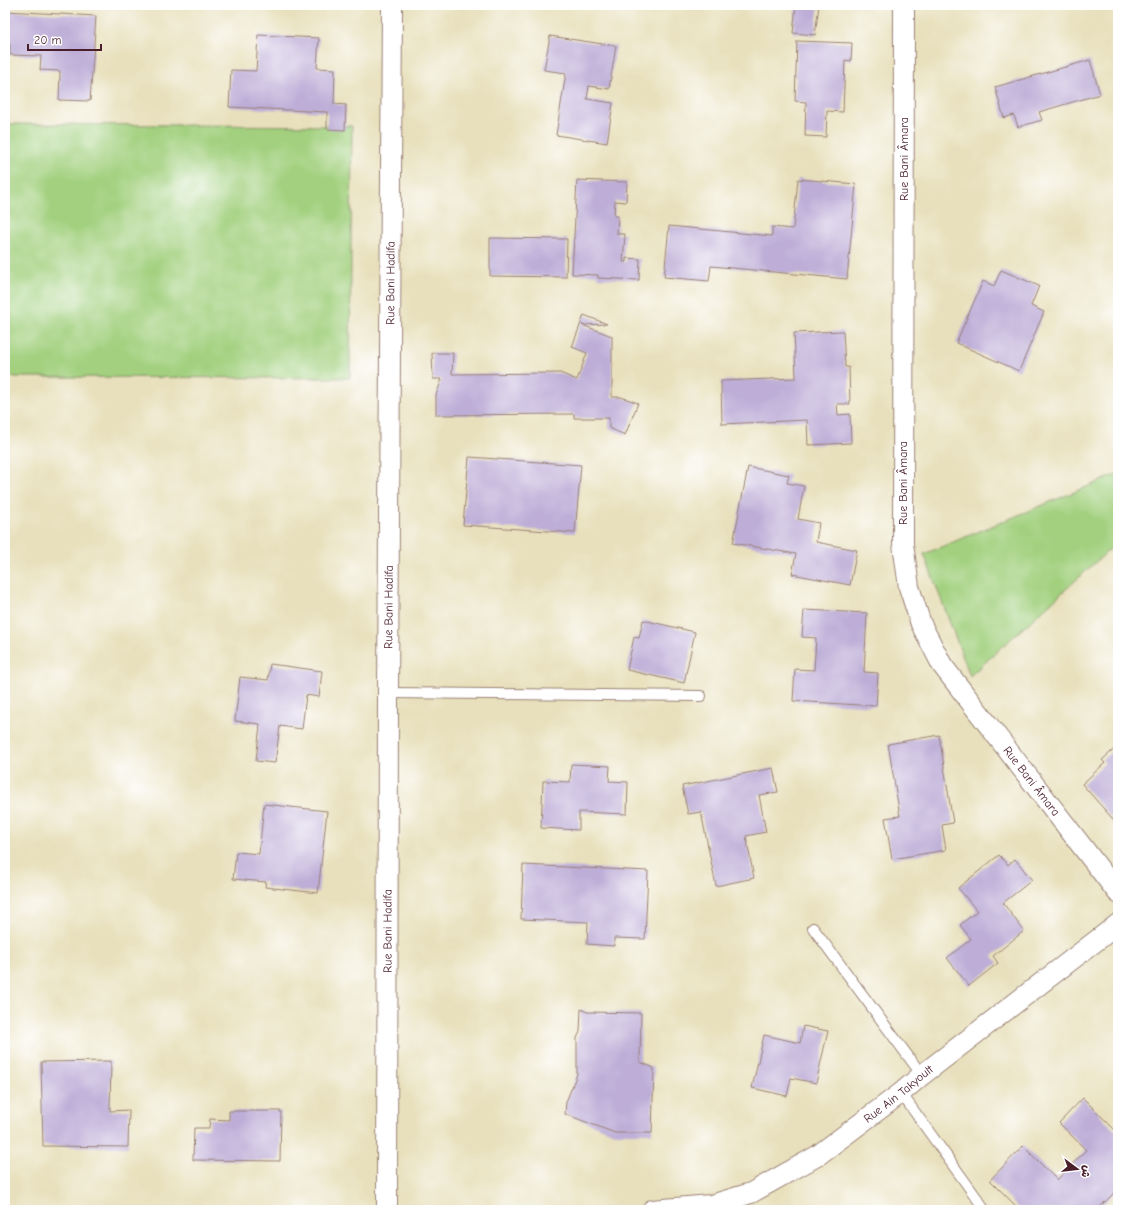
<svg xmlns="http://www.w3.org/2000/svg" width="1123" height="1215" viewBox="0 0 1123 1215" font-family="'Comic Neue','Playpen Sans Arabic',sans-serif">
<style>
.green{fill:#a2d07e;stroke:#767854}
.building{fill:#bdadd7}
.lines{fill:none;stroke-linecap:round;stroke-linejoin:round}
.service-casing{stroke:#998074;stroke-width:12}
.minor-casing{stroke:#998074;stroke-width:22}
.service{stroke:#fff;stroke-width:10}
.minor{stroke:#fff;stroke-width:20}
.labels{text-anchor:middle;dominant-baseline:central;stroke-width:3;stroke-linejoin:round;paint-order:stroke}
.street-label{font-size:12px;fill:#4a1f2b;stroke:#fff}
</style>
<rect width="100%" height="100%" fill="#fff"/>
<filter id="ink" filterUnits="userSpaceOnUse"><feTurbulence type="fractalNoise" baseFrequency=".025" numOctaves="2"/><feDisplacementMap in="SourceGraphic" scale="8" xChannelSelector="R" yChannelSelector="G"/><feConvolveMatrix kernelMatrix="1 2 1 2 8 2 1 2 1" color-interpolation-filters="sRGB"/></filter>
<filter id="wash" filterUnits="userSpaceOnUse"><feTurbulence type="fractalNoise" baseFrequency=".012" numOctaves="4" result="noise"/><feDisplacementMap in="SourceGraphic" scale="16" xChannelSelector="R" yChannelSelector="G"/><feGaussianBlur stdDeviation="0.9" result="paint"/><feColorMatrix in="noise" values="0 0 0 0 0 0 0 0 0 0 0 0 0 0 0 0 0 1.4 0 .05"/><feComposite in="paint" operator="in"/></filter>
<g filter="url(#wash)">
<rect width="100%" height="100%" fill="#e8e0bc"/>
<path class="green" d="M5,124L352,126L350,378L5,377Z
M1118,474V542L970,676L924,554Z"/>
<g id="blocks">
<path class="building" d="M796,5H819L815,35L793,33Z
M5,11L96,16L90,101L59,100L60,71L40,70L41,56L10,55V44H5Z
M258,35L319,38L317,68L335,69L334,104L346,105L345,130L327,129V112L229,107L231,70L256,71Z
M550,36L616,46L609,89L589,86L587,99L613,103L607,143L556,135L566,73L544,70Z
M797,41L852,43L851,61L845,60L843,112L827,111L826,137L805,136L806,102L795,101Z
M1090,60L1100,94L1039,112L1042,120L1018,127L1014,115L1004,118L995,87Z
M798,179L856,184L847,279L711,266L709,281L664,277L669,226L772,236V227L793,229Z
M577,180L627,182L626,202L615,201L614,216H618L617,234H625L623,262H626V258L640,259L639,280L598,278V275L572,274Z
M490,238L567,239L566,277L490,276Z
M1001,270L1039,286L1031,306L1044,312L1019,371L956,343L983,281L994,286Z
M584,315L607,324L582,325L612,336V397H621L638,403L625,435L609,428V418H574V414L436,415V395L442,379H433L432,353H453L452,374L560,373L577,380L587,353L572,347Z
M843,331L845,367H849L850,404H837L838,415L850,414L851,443L808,445L807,420L722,424L721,381L796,378L794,333Z
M469,457L581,465L575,533L463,525Z
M748,467L789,475L787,483L804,486L798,519L819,523L816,542L857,550L850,585L792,574L796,554L733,543Z
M804,610L867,613L864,672L878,673L876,706L793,701L795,669L814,670L816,638L802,637Z
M643,620L695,632L684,683L627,670L634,637L639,638Z
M270,664L322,671L319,697L306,695L302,729L280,726L275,763L256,761L260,724L235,721L240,677L268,680Z
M939,735L953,823L942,825L946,850L892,859L885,818L900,816L888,744Z
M1118,746V825L1082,784L1105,763L1102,760Z
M571,764L610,766L609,781L628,782L627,814L579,812V830L541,828L543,781L570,782Z
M773,768L778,792L759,795L766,832L746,836L754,878L716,886L701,812L688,814L682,786Z
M264,804L327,811L318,893L265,887L266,882L233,879L236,852L259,854Z
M999,855L1008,865L1015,859L1032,880L1003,903L1024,931L993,956L998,963L969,986L947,958L971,939L960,925L977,911L958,888Z
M523,865L648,871L645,939L614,938V946L587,944L588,922L521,919Z
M581,1009L587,1012L641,1013L640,1062L654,1068L652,1133H615L565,1114L566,1102L577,1074V1038L580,1032Z
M803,1026L828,1031L816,1083L791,1078L787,1096L752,1088L764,1035L800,1043Z
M111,1061L110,1111L129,1110L128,1147L43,1146L41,1062Z
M1083,1098L1118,1133V1189L1097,1210H1020L990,1180L1023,1146L1057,1180L1086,1150L1059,1123Z
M229,1111H281L280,1161L193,1160L194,1128H209L210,1119L229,1120Z"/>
</g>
</g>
<g filter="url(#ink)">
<use href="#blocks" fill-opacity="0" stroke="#998074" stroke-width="1"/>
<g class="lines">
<g class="service-casing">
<path id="service" d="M388,693L701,696
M813,928L922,1075
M901,1093L981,1204L984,1210"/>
</g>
<g class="minor-casing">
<g id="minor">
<path id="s1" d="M904,5L903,544L909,587L921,624L942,665L1118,893"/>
<path id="s2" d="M387,1210L388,693L392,5"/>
<path id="s3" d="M652,1210L711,1205L751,1193L817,1156L901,1093L922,1075L1118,924"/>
</g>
</g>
<use href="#service" class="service"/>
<use href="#minor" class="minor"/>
</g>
</g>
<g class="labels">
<g class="street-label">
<text transform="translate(904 159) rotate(-90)">Rue Bani Âmara</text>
<text stroke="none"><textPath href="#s2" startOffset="927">Rue Bani Hadifa</textPath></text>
<text transform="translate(903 483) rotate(-90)">Rue Bani Âmara</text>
<text stroke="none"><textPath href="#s2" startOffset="603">Rue Bani Hadifa</textPath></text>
<text stroke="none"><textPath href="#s1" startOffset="814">Rue Bani Âmara</textPath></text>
<text stroke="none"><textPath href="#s2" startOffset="279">Rue Bani Hadifa</textPath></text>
<text stroke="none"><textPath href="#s3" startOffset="279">Rue Ain Takyoult</textPath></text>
</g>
</g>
<rect width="1123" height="1215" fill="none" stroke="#fff" stroke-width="20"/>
<g transform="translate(1077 1169) rotate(105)" stroke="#ffffff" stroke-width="3" paint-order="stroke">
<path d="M0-3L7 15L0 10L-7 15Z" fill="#4a1f2b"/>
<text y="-6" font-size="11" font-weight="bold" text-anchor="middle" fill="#4a1f2b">ش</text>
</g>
<path d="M28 44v6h73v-6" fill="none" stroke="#4a1f2b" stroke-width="2"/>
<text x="34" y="44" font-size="12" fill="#4a1f2b" stroke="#ffffff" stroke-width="3" paint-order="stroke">20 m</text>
</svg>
